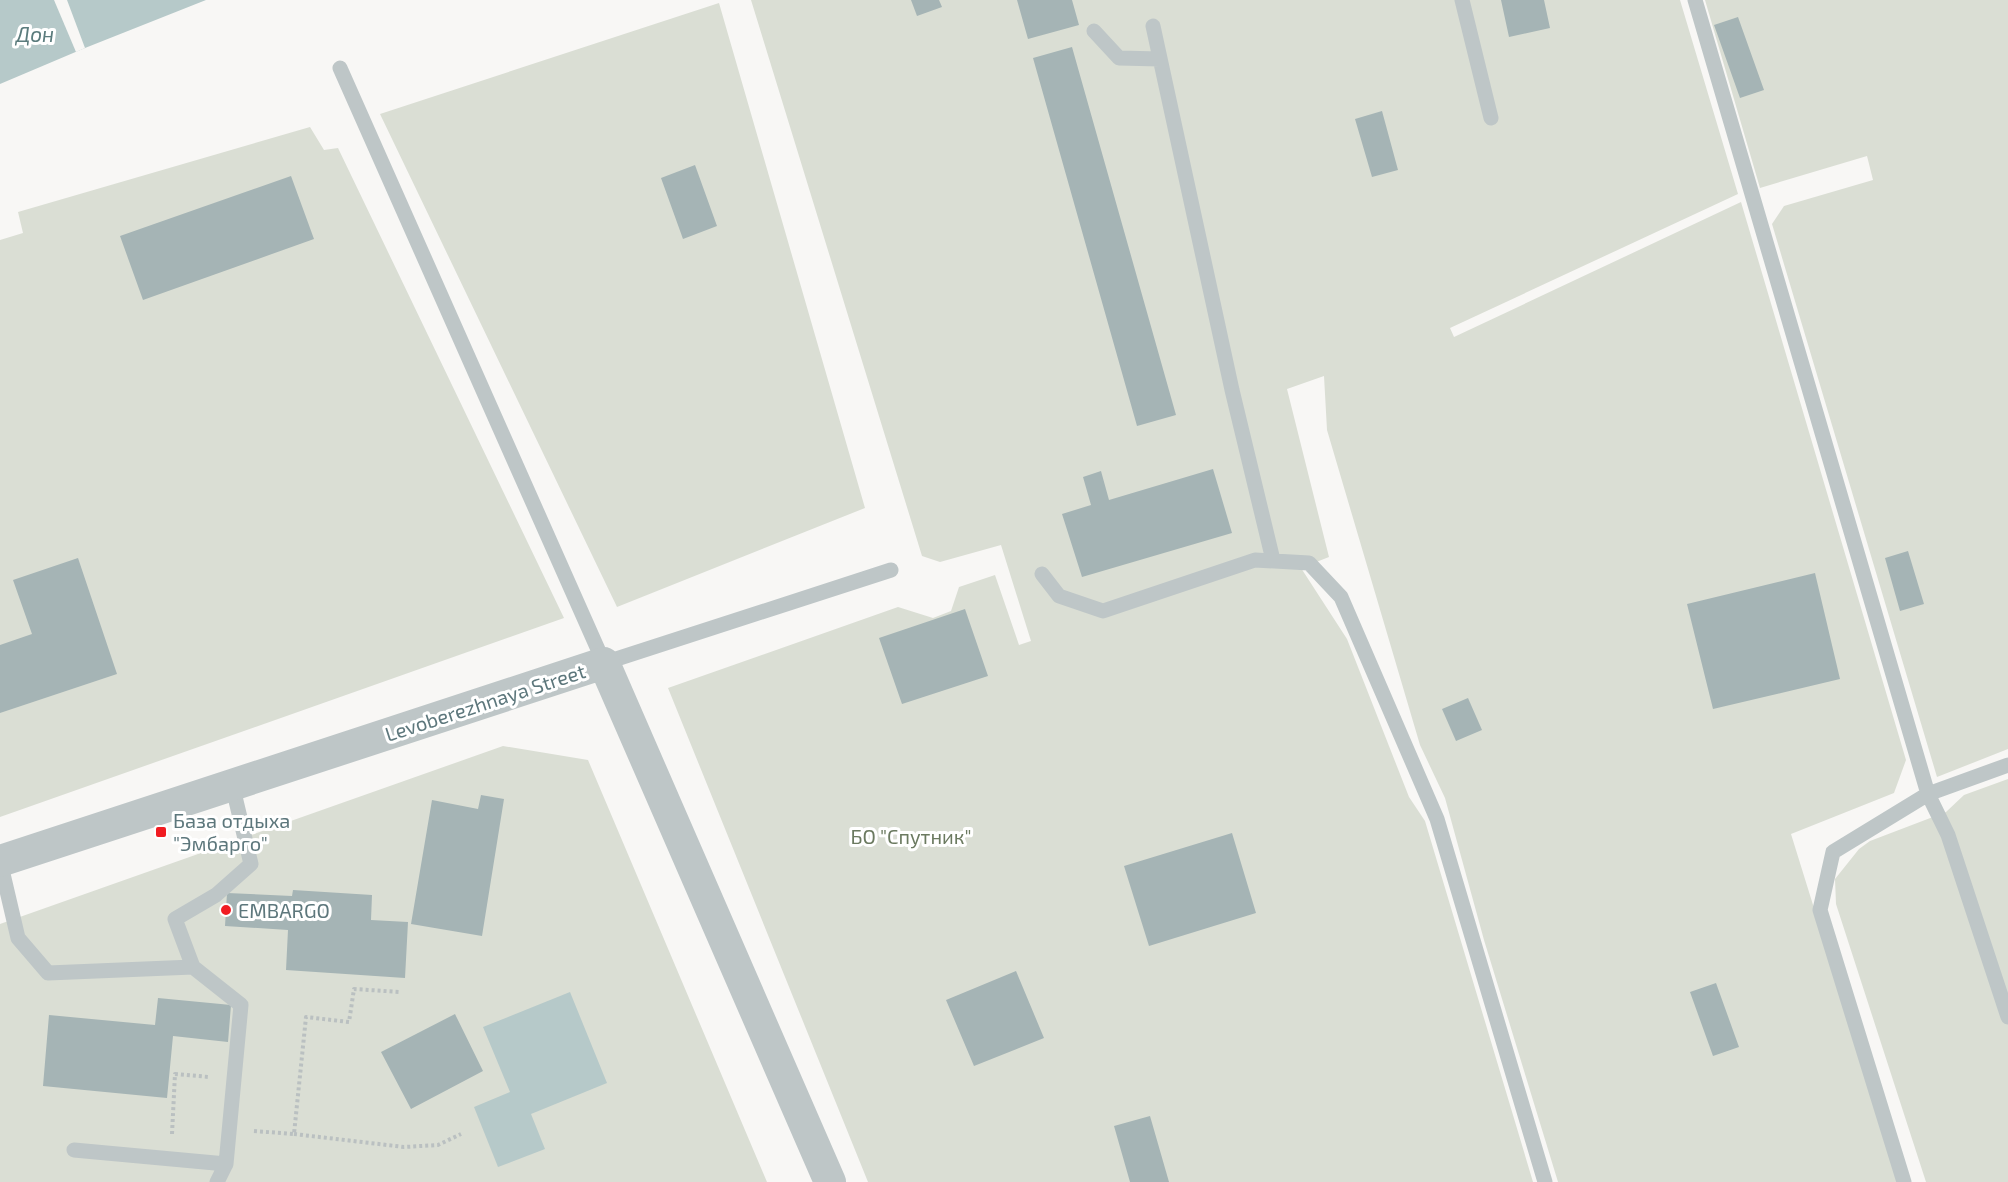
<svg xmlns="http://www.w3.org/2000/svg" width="2008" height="1182" viewBox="0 0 2008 1182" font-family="'Exo 2',sans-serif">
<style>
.green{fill:#daded4}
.water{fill:#b6c9c9}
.pier{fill:#f8f7f5}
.building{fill:#a5b4b5}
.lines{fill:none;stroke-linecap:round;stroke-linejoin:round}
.path{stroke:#bac0c1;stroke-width:4;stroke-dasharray:3 3;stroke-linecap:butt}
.service{stroke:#bec6c7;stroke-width:15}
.minor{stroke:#bec6c7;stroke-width:32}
.poi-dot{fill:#f11c22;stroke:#fff;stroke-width:2}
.labels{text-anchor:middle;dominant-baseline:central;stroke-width:6;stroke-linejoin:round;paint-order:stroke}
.street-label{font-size:20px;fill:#5d777c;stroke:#fff}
.poi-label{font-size:20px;fill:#5d777c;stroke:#fff;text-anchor:start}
.park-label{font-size:20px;fill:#6b7a60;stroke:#fff}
.water-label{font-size:21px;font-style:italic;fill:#5b7c7d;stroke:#fff}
</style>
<rect width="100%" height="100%" fill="#f8f7f5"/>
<path class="green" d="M751,0H1680L1738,194L1450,328L1454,337L1741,202L1906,760L1894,793L1791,834L1899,1182H1558L1484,940L1445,798L1420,745L1327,430L1324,376L1287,389L1329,557L1301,568L1347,639L1409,797L1425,821L1533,1182H868L668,688L898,607L933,618L951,611L959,587L995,575L1019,645L1031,641L1001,545L940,562L922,556Z
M1705,0H2008V749L1937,777L1772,224L1784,206L1873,180L1867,156L1760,188Z
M719,3L865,508L617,607L380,114Z
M310,127L324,150L338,148L564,618L0,817V240L23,233L18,212Z
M503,746L588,760L767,1182H0V924Z
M2008,779V1182H1926L1836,904L1835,879L1859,849L1870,841L1946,812L1964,795Z"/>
<path class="water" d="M0,0H206L85,48L0,84Z
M570,992L607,1083L531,1114L545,1149L498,1167L474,1107L510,1092L483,1027Z"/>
<path class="pier" d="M54,0H67L85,48L76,52Z"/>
<path class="building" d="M911,0H939L942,7L917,16Z
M1017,0H1072L1079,25L1028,39Z
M1501,0H1544L1550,28L1509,37Z
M1738,17L1764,90L1740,98L1714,25Z
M1072,47L1176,415L1137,426L1033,58Z
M1382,111L1398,170L1372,177L1355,119Z
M695,165L717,226L683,239L661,178Z
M291,176L314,239L143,300L120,236Z
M1213,469L1232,533L1082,577L1062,514L1091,505L1083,477L1101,471L1109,500Z
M1908,551L1924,604L1900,611L1885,558Z
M78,558L117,674L0,713V645L32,634L13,580Z
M1815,573L1840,679L1713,709L1687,604Z
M965,609L988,676L902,704L879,638Z
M1468,698L1482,730L1456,741L1442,709Z
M481,795L504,799L482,936L411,924L432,800L478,809Z
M1232,833L1256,913L1149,946L1124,866Z
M293,890L372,895L371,920L408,922L405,978L286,970L288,930L225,926L227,893L292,896Z
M1016,971L1044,1038L974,1066L946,1000Z
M1716,983L1739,1047L1713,1056L1690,992Z
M158,998L231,1005L228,1042L173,1036L167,1098L43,1086L49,1015L155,1025Z
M455,1014L483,1071L411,1109L381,1052Z
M1150,1116L1169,1182H1130L1114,1126Z"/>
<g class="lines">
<path class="path" d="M254,1131L294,1134L306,1017L349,1022L354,989L400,992
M172,1134L175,1074L209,1077
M294,1134L404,1147L438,1145L461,1134"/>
<path class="service" d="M1462,0L1491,118
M1695,0L1928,794L1948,835L2008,1017
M1153,26L1232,390L1273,560
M1094,31L1119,58L1160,59
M340,68L604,663L891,570
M1042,574L1059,596L1103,611L1255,560L1309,563L1341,597L1437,819L1545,1182
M0,861L18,938L48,973L193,967
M74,1150L226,1164
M217,1182L226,1164L241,1005L193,967L175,919L216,895L251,864L232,784
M1904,1182L1820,910L1833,852L1928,794L2008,765"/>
<path class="minor" d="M0,861L604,663L830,1182"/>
</g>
<g class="poi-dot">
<rect x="155" y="826" width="12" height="12" rx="3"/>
<circle cx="226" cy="910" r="6"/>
</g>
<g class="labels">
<g class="street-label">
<text transform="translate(485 702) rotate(-18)">Levoberezhnaya Street</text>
</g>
<g class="poi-label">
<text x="173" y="820">База отдыха<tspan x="173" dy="23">"Эмбарго"</tspan></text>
<text x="238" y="910">EMBARGO</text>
</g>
<g class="park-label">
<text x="911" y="836">БО "Спутник"</text>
</g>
<g class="water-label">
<text x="35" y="33">Дон</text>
</g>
</g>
</svg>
